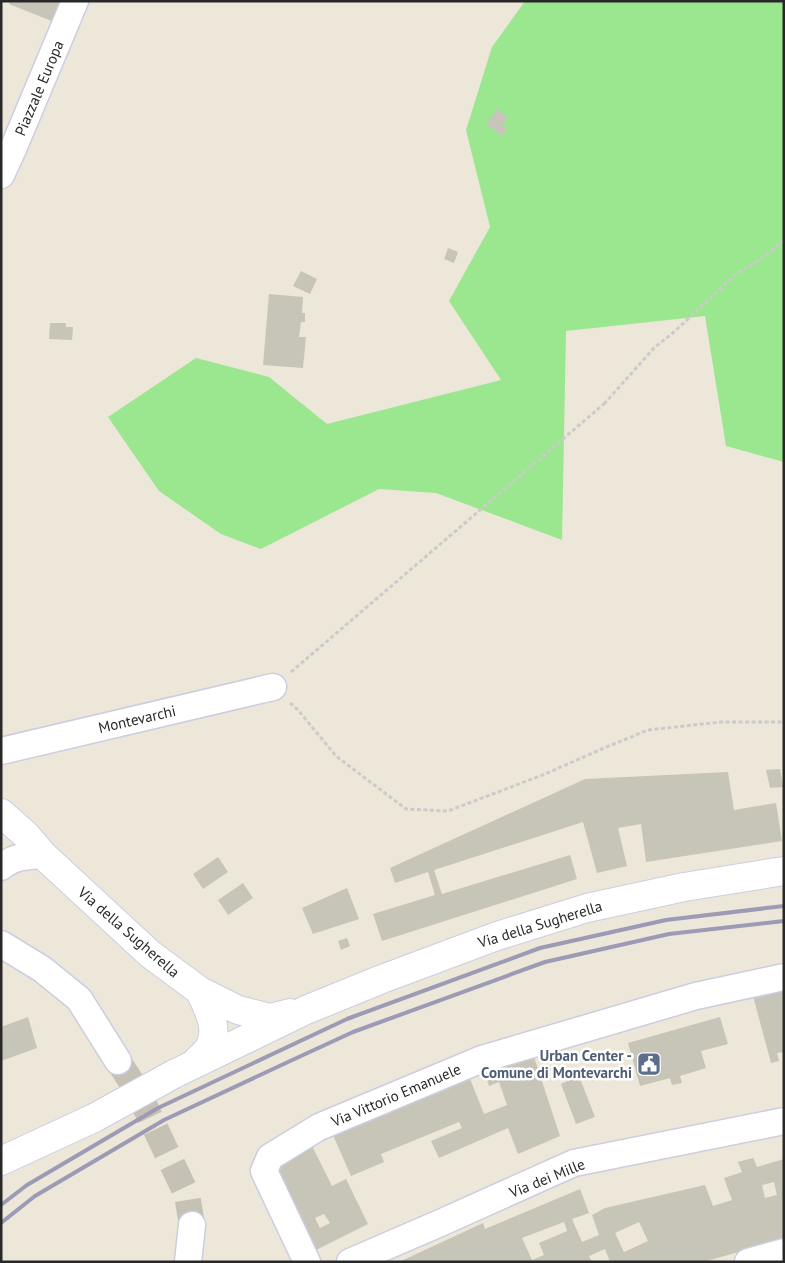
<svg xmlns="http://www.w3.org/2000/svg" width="785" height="1263" viewBox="0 0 785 1263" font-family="'PT Sans',sans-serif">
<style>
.green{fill:#9be78f}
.building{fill:#c7c4b8;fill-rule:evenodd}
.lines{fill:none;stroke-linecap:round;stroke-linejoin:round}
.street-tunnel{stroke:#c5c1b5;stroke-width:26;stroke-dasharray:26 13;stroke-linecap:butt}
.street-casing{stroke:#cdcde2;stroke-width:29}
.secondary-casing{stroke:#cdcde2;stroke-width:30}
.path{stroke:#cbcbcb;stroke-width:3;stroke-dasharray:4 2.5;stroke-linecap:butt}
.street{stroke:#fff;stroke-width:26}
.secondary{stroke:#fff;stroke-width:28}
.rail{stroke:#9c9ab4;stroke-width:4}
.secondary-bridge-casing{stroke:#cdcde2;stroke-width:30;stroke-linecap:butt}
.secondary-bridge{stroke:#fff;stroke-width:28}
.labels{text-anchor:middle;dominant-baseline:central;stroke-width:5;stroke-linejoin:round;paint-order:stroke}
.street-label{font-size:15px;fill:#282828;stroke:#fff}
.service-label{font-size:15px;font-weight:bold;fill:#4e5e75;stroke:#fff;text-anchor:end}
</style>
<rect width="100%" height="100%" fill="#ece7d8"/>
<path class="green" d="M525,1H784V462L726,446L705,316L566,331L562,540L436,493L379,489L261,549L221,534L159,491L108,417L196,358L269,377L327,424L501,380L449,301L490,227L466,130L492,47Z"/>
<path class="building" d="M10,1H68L59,24L9,4Z
M497,109L508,117L502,125L507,128L502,136L486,124Z
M448,248L458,252L454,263L444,259Z
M301,271L317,279L310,294L293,286Z
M269,294L303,297L302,313H305V322H301L299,337H306L303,368L263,365Z
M50,323H66V327H73L72,340L49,339Z
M780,769L783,787L770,788L766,770Z
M728,772L734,810L776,803L782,841L646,862L641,824L618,828L627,866L597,873L583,822L434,870L442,894L570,855L577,879L382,941L373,914L435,895L428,872L395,883L390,868L585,779Z
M218,857L228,872L203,889L193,874Z
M243,883L253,898L228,915L218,900Z
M347,888L359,919L313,934L302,908Z
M347,938L350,946L341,950L338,941Z
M784,990V1052L777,1053L779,1061L771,1063L753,996Z
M28,1017L37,1048L1,1061V1027Z
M720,1017L728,1044L701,1051L706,1068L680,1076L682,1083L672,1085L670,1078L640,1086L628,1043Z
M534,1057L560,1136L518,1154L508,1128L439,1158L431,1141L462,1128L459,1122L381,1154L384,1162L351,1176L333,1135L422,1097L470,1079L484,1114L507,1105L499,1082L489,1086L485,1074Z
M579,1076L595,1117L576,1124L561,1084Z
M310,1142L332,1186L346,1179L368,1224L314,1251L270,1162ZM324,1214L330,1223L320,1228L315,1218Z
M753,1158L757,1167L784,1159V1239L703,1262H610L605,1249L589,1256L592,1262H399L483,1223L485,1229L580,1189L589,1213L572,1219L582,1242L599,1235L592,1215L605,1208L705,1185L713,1206L732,1200L724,1178L742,1172L738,1162ZM774,1182L777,1195L765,1198L762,1185ZM564,1222L567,1231L539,1243L544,1255L532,1260L522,1238ZM639,1222L648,1241L624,1252L615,1233Z"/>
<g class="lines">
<path class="street-tunnel" d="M118,1061L138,1092L187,1195L192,1225"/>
<g class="street-casing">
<path id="street" d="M1,175L13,149L75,1
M1,751L273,687
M1,867C14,856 27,856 43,855
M1,944L42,969L79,999L118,1061
M188,1262L192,1225
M307,1262L264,1171L270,1157L319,1127L482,1059L696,996L784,977
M350,1262L438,1224L574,1163L784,1121
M748,1262L784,1252"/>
</g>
<g class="secondary-casing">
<path id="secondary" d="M1,813L26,835L43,855L150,954L200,991L238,1010L270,1018L290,1013
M195,1063C199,1058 205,1054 209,1048C220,1029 208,1009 200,991
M174,1074L306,1010L382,979L497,936L587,908L684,887L784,871
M1,1161L94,1118"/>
</g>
<path class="path" d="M604,404L654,348L674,332L735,275L762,258L784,240
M291,672L605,403
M290,703L298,710L336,756L406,809L448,811L545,774L604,748L648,730L721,722H784"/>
<use href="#street" class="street"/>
<use href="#secondary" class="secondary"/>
<path class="rail" d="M1,1205L27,1185L158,1108L347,1019L540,948L666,920L784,906
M1,1223L35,1196L164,1120L288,1062L353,1032L545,962L669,934L784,921"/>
<g class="secondary-bridge-casing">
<path id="secondary-bridge" d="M94,1118L174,1074"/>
</g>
<use href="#secondary-bridge" class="secondary-bridge"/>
</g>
<defs>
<g id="civic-square" transform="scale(1.25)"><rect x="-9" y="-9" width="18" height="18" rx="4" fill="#5c6f8a" stroke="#fff"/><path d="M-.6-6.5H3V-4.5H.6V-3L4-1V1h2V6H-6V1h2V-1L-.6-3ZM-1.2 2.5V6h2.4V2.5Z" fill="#fff"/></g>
</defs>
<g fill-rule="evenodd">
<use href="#civic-square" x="649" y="1064"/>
</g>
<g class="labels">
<g class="street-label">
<text transform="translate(39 88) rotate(-67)">Piazzale Europa</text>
<text transform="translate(137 719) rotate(-13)">Montevarchi</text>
<text transform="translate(540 924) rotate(-17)">Via della Sugherella</text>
<text transform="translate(129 932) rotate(41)">Via della Sugherella</text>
<text transform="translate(396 1095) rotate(-23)">Via Vittorio Emanuele</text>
<text transform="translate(547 1178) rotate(-22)">Via dei Mille</text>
</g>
<g class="service-label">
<text x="632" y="1055">Urban Center -<tspan x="632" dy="17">Comune di Montevarchi</tspan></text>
</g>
</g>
<rect width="785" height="1263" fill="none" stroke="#282828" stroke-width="5"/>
</svg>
